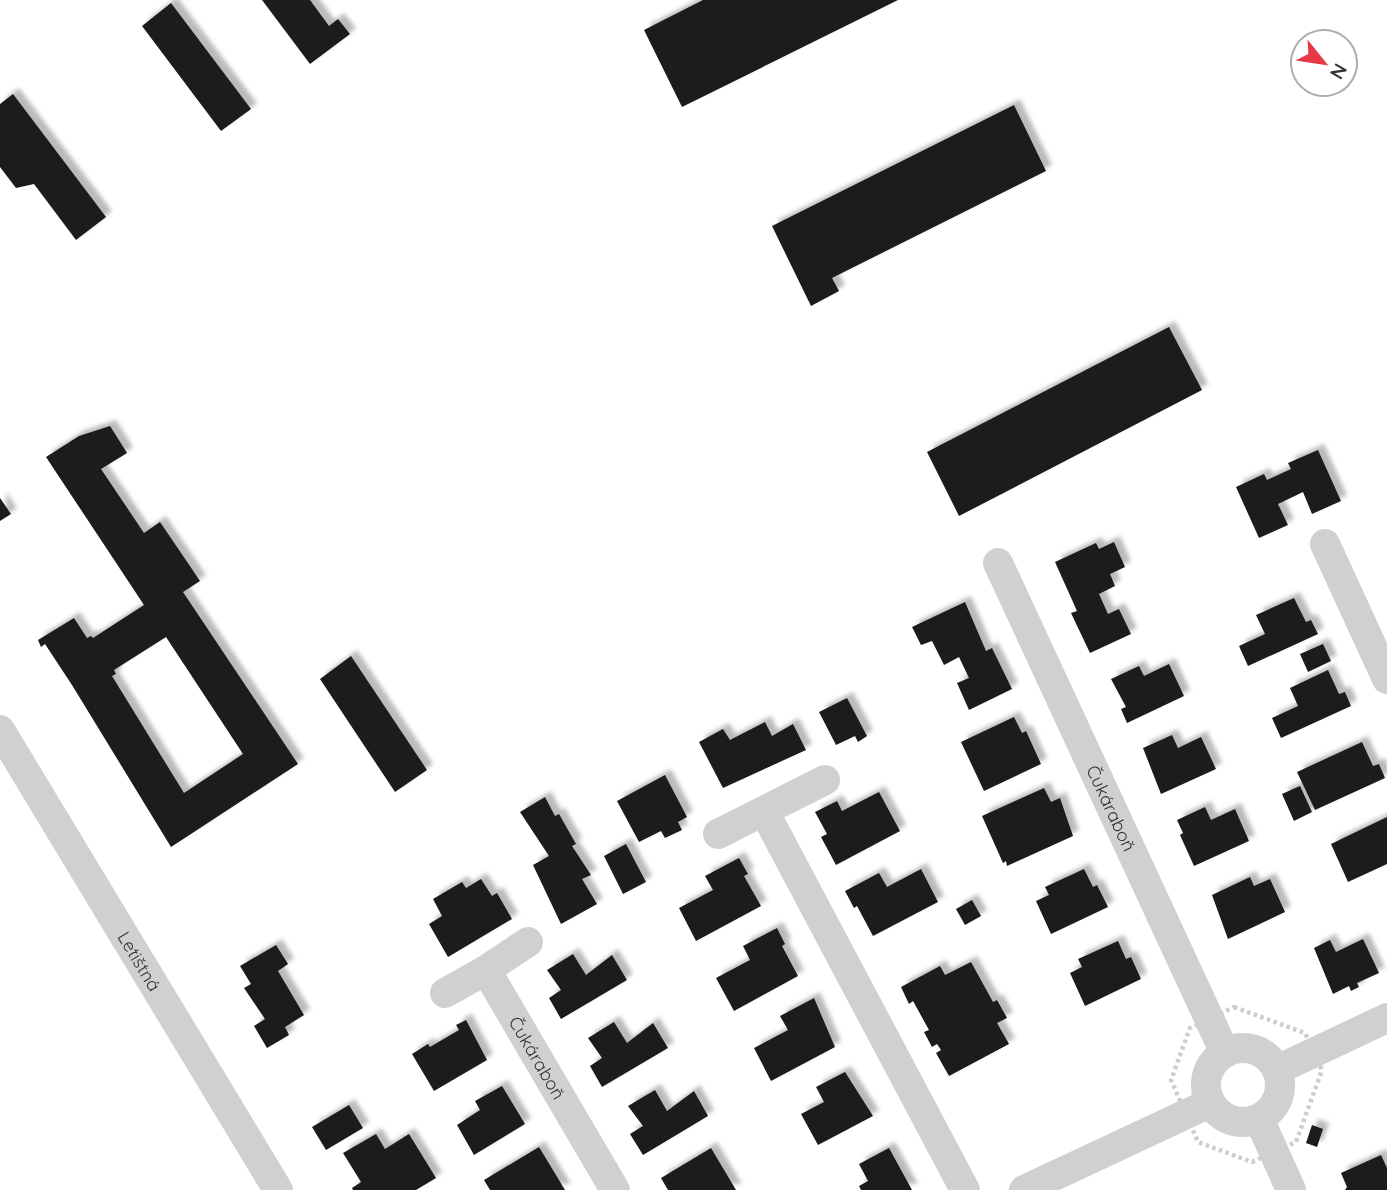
<svg xmlns="http://www.w3.org/2000/svg" width="1387" height="1190" viewBox="0 0 1387 1190" font-family="Quicksand,sans-serif">
<style>
.building{fill:#1a1a1a;fill-rule:evenodd;filter:url(#shadow)}
.lines{fill:none;stroke-linecap:round;stroke-linejoin:round}
.path{stroke:#cdcdcd;stroke-width:4.5;stroke-dasharray:3.5 3.5;stroke-linecap:butt}
.minor{stroke:#d0d0d0;stroke-width:30}
.labels{text-anchor:middle;dominant-baseline:central;stroke-width:7;stroke-linejoin:round;paint-order:stroke}
.street-label{font-size:18px;fill:#333;stroke:#fff}
</style>
<defs>
<filter id="shadow"><feDropShadow dx="6" dy="-6" stdDeviation="2" flood-color="#0004"/></filter>
</defs>
<rect width="100%" height="100%" fill="#fff"/>
<path class="building" d="M262,0H310L329,26L338,19L350,34L310,64Z
M703,0H898L682,107L644,30Z
M171,3L251,109L221,131L142,26Z
M13,94L106,217L76,240L34,184L16,188L0,167V104Z
M1014,105L1046,171L832,278L839,291L811,306L772,226Z
M1169,327L1202,390L959,516L927,452Z
M110,426L127,453L101,469L144,533L160,522L177,547L200,581L183,592L298,764L171,847L72,685L45,644L41,647L38,640L74,618L87,638L91,636L93,638L144,605L46,457L79,436ZM166,637L243,754L184,793L112,676L116,674L114,670Z
M1318,450L1341,501L1312,514L1303,492L1278,504L1288,525L1259,538L1236,487L1264,474L1267,480L1291,469L1288,463Z
M0,498L11,514L0,521Z
M1114,542L1125,567L1110,574L1115,586L1099,594L1108,614L1119,609L1131,634L1090,653L1071,613L1077,611L1055,562L1096,543L1099,549Z
M1294,598L1306,622L1311,620L1318,634L1248,666L1239,646L1265,634L1256,615Z
M965,602L986,651L992,648L1012,689L969,710L957,683L969,678L959,657L944,665L932,641L921,645L912,627Z
M1323,644L1331,661L1308,672L1300,654Z
M351,656L427,770L395,792L320,679Z
M1169,664L1184,696L1127,723L1121,709L1126,707L1111,679L1139,666L1144,676Z
M1328,670L1339,694L1345,692L1351,706L1281,738L1272,718L1298,706L1290,688Z
M847,698L867,736L858,742L855,736L836,745L819,712Z
M1014,717L1022,733L1026,731L1041,764L984,791L961,742Z
M765,722L772,736L793,724L806,750L723,788L699,742L723,729L730,740Z
M1172,735L1178,748L1201,737L1216,769L1161,794L1143,748Z
M1362,742L1373,766L1379,764L1385,778L1315,810L1297,772Z
M665,775L687,817L678,822L682,830L665,838L661,831L639,842L617,801Z
M1300,786L1312,812L1294,821L1282,794Z
M1044,788L1051,802L1060,798L1073,836L1007,866L1006,861L1003,863L982,816Z
M879,792L900,831L836,865L821,837L827,834L815,812L837,801L842,811Z
M545,797L555,816L559,814L576,844L572,846L591,875L582,879L597,904L561,924L533,865L549,856L520,812Z
M1205,807L1211,820L1235,809L1249,841L1194,866L1180,835L1183,833L1177,820Z
M1387,817V864L1348,882L1331,844Z
M626,844L646,882L623,894L604,856Z
M739,858L748,874L744,876L761,906L696,941L679,908L713,890L705,876Z
M921,869L938,902L873,936L857,906L854,908L845,891L879,873L887,887Z
M1084,869L1093,887L1097,885L1108,907L1051,934L1036,901L1049,895L1045,887Z
M1250,877L1254,886L1270,879L1285,912L1228,939L1212,895Z
M481,879L492,896L497,893L512,919L448,957L429,924L442,916L433,899L462,882L466,888Z
M972,900L981,916L965,925L956,909Z
M777,928L785,944L782,946L798,976L734,1011L716,978L750,960L743,946Z
M1363,939L1379,973L1357,983L1359,987L1351,991L1349,986L1333,994L1314,948L1330,940L1336,952Z
M1118,941L1126,959L1131,957L1141,979L1085,1006L1070,973L1082,967L1078,959Z
M276,945L288,964L278,971L304,1015L285,1027L289,1035L267,1048L254,1026L265,1019L244,988L251,984L240,966Z
M573,954L586,975L612,955L627,980L561,1019L549,998L561,990L547,970Z
M971,962L993,1002L997,1000L1007,1018L997,1023L1009,1044L949,1076L936,1053L941,1050L937,1044L932,1047L924,1032L929,1030L913,1001L909,1004L901,987L940,966L945,975Z
M814,998L835,1047L771,1081L754,1048L788,1030L780,1016Z
M466,1020L487,1060L434,1091L412,1054L428,1044L430,1047L459,1030L456,1025Z
M614,1022L627,1043L653,1023L668,1048L602,1087L590,1066L602,1058L588,1038Z
M845,1072L873,1116L818,1145L801,1114L824,1102L816,1087Z
M502,1086L525,1124L474,1155L457,1125L480,1110L475,1101Z
M655,1090L667,1111L694,1091L708,1116L643,1155L630,1134L643,1126L628,1106Z
M349,1105L363,1128L326,1150L312,1127Z
M1312,1125L1323,1129L1317,1147L1306,1143Z
M376,1134L385,1149L409,1134L436,1178L416,1190H353L352,1188L361,1182L343,1153Z
M539,1147L565,1190H490L484,1180Z
M711,1148L736,1190H668L661,1178Z
M889,1148L912,1190H861L859,1186L868,1181L859,1164Z
M1381,1155L1387,1168V1190H1345L1347,1187L1341,1173Z"/>
<g class="lines">
<path class="path" d="M1234,1007L1305,1033L1322,1070L1296,1142L1252,1162L1198,1142L1171,1080L1190,1028Z"/>
<g class="minor">
<path d="M1325,544L1387,679"/>
<path id="s1" d="M998,563L1225,1053"/>
<path id="s2" d="M0,730L278,1190"/>
<path d="M764,811L965,1190"/>
<path d="M718,834L825,780"/>
<path id="s3" d="M528,942L486,970L615,1190"/>
<path d="M445,993L486,970"/>
<circle cx="1243" cy="1085" r="37"/>
<path d="M1277,1070L1387,1018"/>
<path d="M1259,1119L1291,1190"/>
<path d="M1024,1190L1210,1103"/>
</g>
</g>
<g class="labels">
<g class="street-label">
<text stroke="none"><textPath href="#s1" startOffset="270">Čukáraboň</textPath></text>
<text stroke="none"><textPath href="#s2" startOffset="270">Letištná</textPath></text>
<text stroke="none"><textPath href="#s3" startOffset="152">Čukáraboň</textPath></text>
</g>
</g>
<g transform="translate(1324 63) rotate(120)"><circle r="33" fill="#ffffff" stroke="#adadad" stroke-width="2"/>
<path d="M0-5L12 26L0 18L-12 26Z" fill="#e63946"/>
<text y="-10" font-size="19" font-weight="bold" text-anchor="middle" fill="#333333">N</text>
</g>
</svg>
